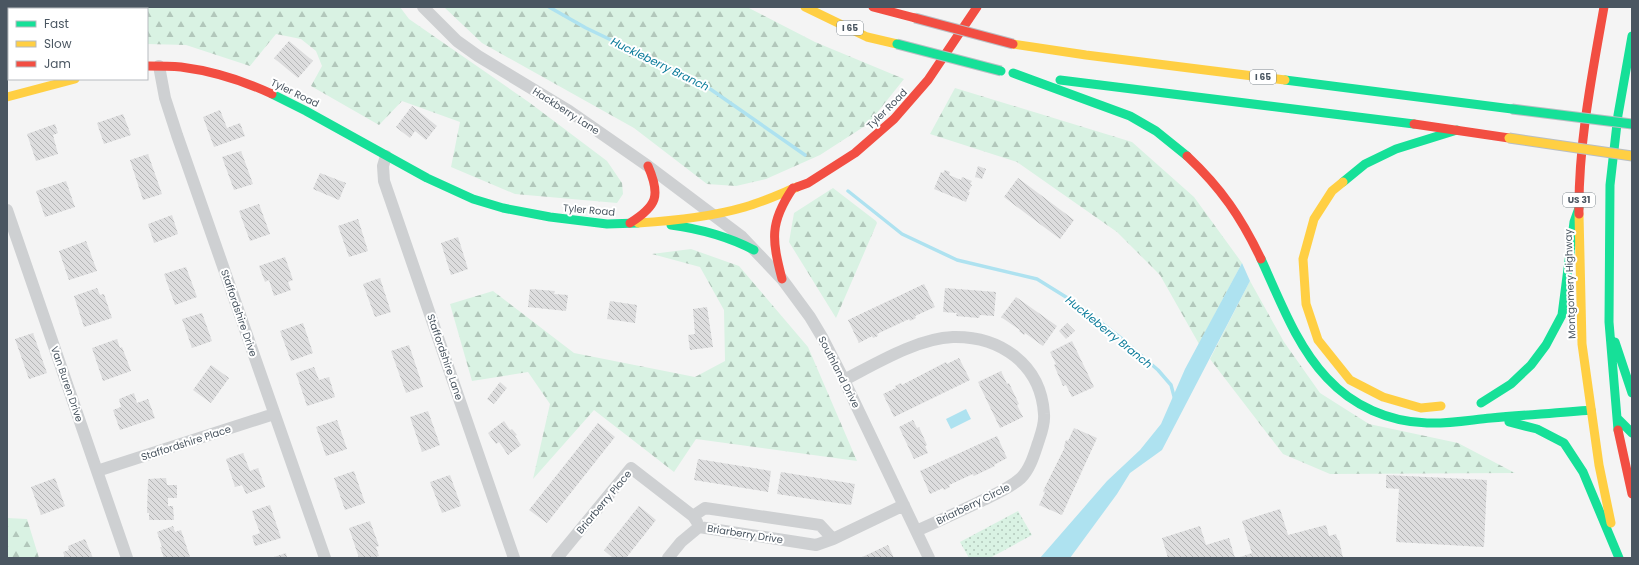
<svg xmlns="http://www.w3.org/2000/svg" width="1639" height="565" viewBox="0 0 1639 565" font-family="Poppins,sans-serif">
<style>
.forest{fill:url(#forest-firs)}
.park{fill:url(#park-dots)}
.water{fill:#aee2f0}
.lines{fill:none;stroke-linecap:round;stroke-linejoin:round}
.stream{stroke:#aee2f0;stroke-width:3.5}
.building{fill:url(#building-back-hatch)}
.street{stroke:#ced0d2;stroke-width:12}
.fast{stroke:#16e098;stroke-width:9}
.slow{stroke:#ffcf43;stroke-width:9}
.jam{stroke:#f24e42;stroke-width:9}
.fast-bridge-casing{stroke:#b9bec3;stroke-width:11;stroke-linecap:butt}
.slow-bridge-casing{stroke:#b9bec3;stroke-width:11;stroke-linecap:butt}
.jam-bridge-casing{stroke:#b9bec3;stroke-width:11;stroke-linecap:butt}
.fast-bridge{stroke:#16e098;stroke-width:9}
.slow-bridge{stroke:#ffcf43;stroke-width:9}
.jam-bridge{stroke:#f24e42;stroke-width:9}
.labels{text-anchor:middle;dominant-baseline:central;stroke-width:4;stroke-linejoin:round;paint-order:stroke}
.shield{fill:#fff;stroke:#808990;stroke-width:1}
.shield-label{font-size:9px;font-weight:bold;fill:#4a5661}
.street-label{font-size:10px;fill:#4a5661;stroke:#fff}
.water-label{font-size:11px;font-style:italic;fill:#0c7c9b;stroke:#fff}
</style>
<defs>
<pattern id="forest-firs" width="22" height="20" patternUnits="userSpaceOnUse"><rect width="22" height="20" fill="#d9f2e3"/><path d="M5 1l3.5 6h-7zM16 11l3.5 6h-7z" fill="#b2c7bb"/></pattern>
<pattern id="park-dots" width="8" height="8" patternUnits="userSpaceOnUse"><rect width="8" height="8" fill="#d9f2e3"/><path d="M2 2h.1M6 6h.1" fill="none" stroke="#b2c7bb" stroke-width="1.8" stroke-linecap="round"/></pattern>
<pattern id="building-back-hatch" width="6" height="6" patternUnits="userSpaceOnUse"><rect width="6" height="6" fill="#ddddde"/><path d="M-1 5l2 2M0 0l6 6M5-1l2 2" fill="none" stroke="#b5b6b7"/></pattern>
</defs>
<rect width="100%" height="100%" fill="#f4f4f4"/>
<path class="forest" d="M101,7H400L409,19L530,103L607,161L622,183L623,194L617,203L515,194L451,167L460,122L402,101L379,125L311,86L322,66L316,51L301,39L276,34L250,66L186,45L147,44V9H102Z
M444,7H747L815,42L904,79L868,124L820,155L766,179L736,186L707,184L634,128L482,43Z
M955,88L1132,142L1194,197L1242,263L1199,344L1160,275L1117,232L1017,162L930,134Z
M833,188L876,221L877,223L836,318L789,242L794,213Z
M691,249L739,266L808,347L857,461L696,439L674,472L594,410L533,479L550,404L528,372L472,381L450,304L493,291L574,353L695,377L725,361L724,310L700,267L652,254Z
M1250,281L1284,342L1320,393L1369,424L1458,443L1515,473L1330,474L1283,454L1210,359Z
M7,518L27,519L39,558H7Z"/>
<path class="park" d="M1018,511L1032,535L990,558H969L960,542Z"/>
<path class="water" d="M1242,263L1250,281L1162,450L1130,473L1117,494L1070,558H1040L1107,481L1140,450L1161,424L1185,369Z
M966,409L971,419L951,429L946,419Z"/>
<g class="lines">
<path class="stream" d="M549,7L586,28L703,84L805,155
M848,191L902,234L957,260L1037,279L1074,302L1122,339L1158,370L1171,385L1175,400"/>
</g>
<path class="building" d="M289,41L313,61L298,78L274,58Z
M412,106L437,126L426,140L415,131L410,138L396,127Z
M220,110L227,128L240,123L245,136L214,147L203,117Z
M123,114L131,135L104,144L97,123Z
M55,124L58,133L53,135L58,154L36,161L27,134Z
M241,151L253,184L234,190L222,157Z
M148,154L162,194L143,200L130,160Z
M978,166L986,169L982,179L975,177Z
M945,170L950,172L949,175L961,180L962,177L972,181L970,184L972,185L968,192H970L966,202L934,189L941,172L943,173Z
M320,173L346,183L339,200L313,189Z
M1018,178L1074,220L1060,239L1004,197Z
M66,181L75,207L45,217L36,191Z
M259,204L270,234L250,241L239,211Z
M172,215L178,234L154,243L148,224Z
M358,219L368,251L349,257L338,226Z
M458,237L468,269L451,275L441,243Z
M86,241L97,271L69,280L59,251Z
M285,257L293,280L288,282L291,290L274,296L269,280L265,282L259,266Z
M186,267L197,297L175,305L164,274Z
M380,278L391,312L375,317L363,284Z
M924,284L935,307L915,316L916,318L910,321L909,319L877,334L878,336L873,338L872,336L859,343L848,320Z
M97,288L100,295L104,294L112,318L84,327L74,296Z
M945,288L996,292L994,316L980,315L979,318L956,316L957,313L943,312Z
M530,289L555,291L554,294L568,295L566,311L528,307Z
M1016,297L1057,326L1043,346L1025,333L1024,335L1019,331L1020,330L1001,317Z
M610,301L637,305L635,323L607,319Z
M707,307L713,347L690,350L688,335L695,334L693,309Z
M202,313L212,341L192,348L182,319Z
M303,323L313,353L291,361L280,331Z
M1067,323L1075,331L1066,339L1059,331Z
M33,333L47,373L29,379L15,339Z
M117,339L120,348L122,347L131,371L103,381L92,348Z
M1072,341L1094,387L1072,397L1066,385L1063,386L1054,365L1056,364L1050,352Z
M409,345L423,387L406,393L391,351Z
M959,358L970,380L894,417L883,394L896,388L895,386L901,383L902,385L946,362L947,364Z
M211,365L229,378L211,403L193,390Z
M314,367L319,380L329,377L335,397L307,406L296,373Z
M1001,371L1007,384L1009,383L1019,404L1017,405L1023,417L1000,428L978,382Z
M500,382L507,388L494,404L487,399Z
M134,393L137,403L148,399L155,418L120,430L113,410L121,407L119,399Z
M428,411L440,445L422,452L410,417Z
M337,420L347,449L326,456L316,427Z
M913,420L917,428L919,427L927,445L925,446L928,453L914,459L899,427Z
M504,421L510,430L512,429L517,435L515,436L521,445L508,455L499,442L496,444L488,433Z
M598,423L615,437L547,523L529,510Z
M1074,428L1097,438L1062,515L1039,505L1045,492L1043,491L1065,447L1064,446L1066,440L1068,441Z
M997,436L1007,458L994,465L995,466L974,476L973,474L949,485L950,487L944,490L943,488L930,494L920,471Z
M243,453L250,471L258,468L265,487L246,494L242,485L235,487L226,459Z
M698,459L771,471L768,492L694,480Z
M354,471L365,503L345,510L334,478Z
M781,472L855,484L851,505L777,494Z
M450,475L461,506L442,513L430,482Z
M1386,475L1487,480L1484,547L1396,542L1399,489L1386,488Z
M55,478L65,506L41,515L31,487Z
M166,478L167,485H177V498H168V506H173L174,520H149V513H147L148,479Z
M270,505L281,538L255,546L252,536L260,533L252,511Z
M639,506L656,520L626,558H613L604,550Z
M1280,509L1288,535L1326,525L1329,536L1336,534L1338,541L1339,540L1343,558H1237L1252,553L1242,521Z
M370,521L379,546L376,547L379,556L372,558H359L349,528Z
M173,526L175,532L181,530L190,557L185,558H164L160,547H162L157,532Z
M1200,526L1206,545L1229,538L1235,558H1168L1162,538Z
M85,539L93,558H65L63,552L69,550L68,546Z
M888,545L894,558H860Z
M286,553L287,558H271Z"/>
<g class="lines">
<path class="street" d="M423,7L457,41L478,56L569,111L648,166L741,236L782,279L810,317L822,337L844,380L929,558
M159,66L165,98L177,135L325,558
M386,156L383,166L384,181L514,558
M7,210L127,558
M844,380C875,364 918,338 953,337C1000,336 1041,364 1044,414C1045,424 1041,434 1038,443C1034,455 1030,469 1021,478C1009,489 993,495 979,502C958,512 937,522 916,531
M97,471L274,414
M693,516L705,508L820,525L833,539L816,545L699,527
M833,539L904,505
M557,558L631,468L693,516L697,522
M668,558L681,542L699,527"/>
<path class="fast" d="M1013,73L1130,116L1156,131L1187,156
M1060,80L1414,124
M1285,80L1512,109
M272,94L306,111L427,178L473,199L503,208L550,217L607,224L638,223
M1343,182L1365,164L1396,149L1457,130
M671,225C701,229 727,236 754,250
M1261,259C1280,300 1296,345 1327,378C1353,406 1389,422 1427,423C1448,424 1470,420 1491,418C1524,415 1558,413 1591,410
M1615,342L1632,393
M1481,403L1511,384L1531,365L1546,345L1562,315L1574,222L1579,208
M1617,418L1632,433
M1509,422L1537,429L1564,443L1583,472L1619,558
M1618,430L1609,322L1610,185L1618,115L1632,36"/>
<path class="slow" d="M805,7L867,37L897,44
M1013,44L1086,55L1285,80
M7,97L75,79
M1343,182L1332,191L1314,219L1303,259L1306,304L1318,340L1350,380L1383,397L1421,408L1441,406
M1579,214L1582,344L1599,465L1611,523
M638,223C671,221 714,216 745,207C763,202 780,194 797,187"/>
<path class="jam" d="M873,7L915,18
M147,66C158,66 170,66 181,67C212,71 244,81 272,94
M1414,124L1509,138
M1187,156C1221,188 1241,217 1261,259
M797,187L808,183L855,153L894,119L928,80L977,7
M1579,214C1578,145 1592,75 1604,7
M630,223C657,206 661,196 648,166
M782,279C772,240 769,223 793,188
M1618,430L1632,494"/>
<g class="fast-bridge-casing">
<path id="fast-bridge" d="M897,44L1001,71
M1512,109L1632,124"/>
</g>
<g class="slow-bridge-casing">
<path id="slow-bridge" d="M1509,138L1632,156"/>
</g>
<g class="jam-bridge-casing">
<path id="jam-bridge" d="M915,18L1013,44"/>
</g>
<use href="#fast-bridge" class="fast-bridge"/>
<use href="#slow-bridge" class="slow-bridge"/>
<use href="#jam-bridge" class="jam-bridge"/>
</g>
<g class="labels">
<g class="shield">
<rect x="837" y="21" width="26" height="14" rx="3"/>
<rect x="1250" y="70" width="26" height="14" rx="3"/>
<rect x="1563" y="193" width="32" height="14" rx="3"/>
</g>
<g class="shield-label">
<text x="850" y="28">I 65</text>
<text x="1263" y="77">I 65</text>
<text x="1579" y="200">US 31</text>
</g>
<g class="street-label">
<text transform="translate(295 93) rotate(26)">Tyler Road</text>
<text transform="translate(887 109) rotate(-45)">Tyler Road</text>
<text transform="translate(566 111) rotate(33)">Hackberry Lane</text>
<text transform="translate(589 210) rotate(5)">Tyler Road</text>
<text transform="translate(1570 284) rotate(-92)">Montgomery Highway</text>
<text transform="translate(239 313) rotate(71)">Staffordshire Drive</text>
<text transform="translate(445 357) rotate(71)">Staffordshire Lane</text>
<text transform="translate(839 372) rotate(63)">Southland Drive</text>
<text transform="translate(67 384) rotate(71)">Van Buren Drive</text>
<text transform="translate(186 443) rotate(-18)">Staffordshire Place</text>
<text transform="translate(604 502) rotate(-50)">Briarberry Place</text>
<text transform="translate(973 504) rotate(-26)">Briarberry Circle</text>
<text transform="translate(745 534) rotate(9)">Briarberry Drive</text>
</g>
<g class="water-label">
<text transform="translate(660 64) rotate(26)">Huckleberry Branch</text>
<text transform="translate(1109 332) rotate(39)">Huckleberry Branch</text>
</g>
</g>
<rect width="1639" height="565" fill="none" stroke="#4a5661" stroke-width="16"/>
<rect x="8" y="8" width="140" height="72" fill="#ffffff" stroke="#b7bbc0"/>
<rect x="16" y="21" width="20" height="6" fill="#16e098" stroke="#b7bbc0"/>
<text x="44" y="28" font-size="12" fill="#4a5661">Fast</text>
<rect x="16" y="41" width="20" height="6" fill="#ffcf43" stroke="#b7bbc0"/>
<text x="44" y="48" font-size="12" fill="#4a5661">Slow</text>
<rect x="16" y="61" width="20" height="6" fill="#f24e42" stroke="#b7bbc0"/>
<text x="44" y="68" font-size="12" fill="#4a5661">Jam</text>
</svg>
